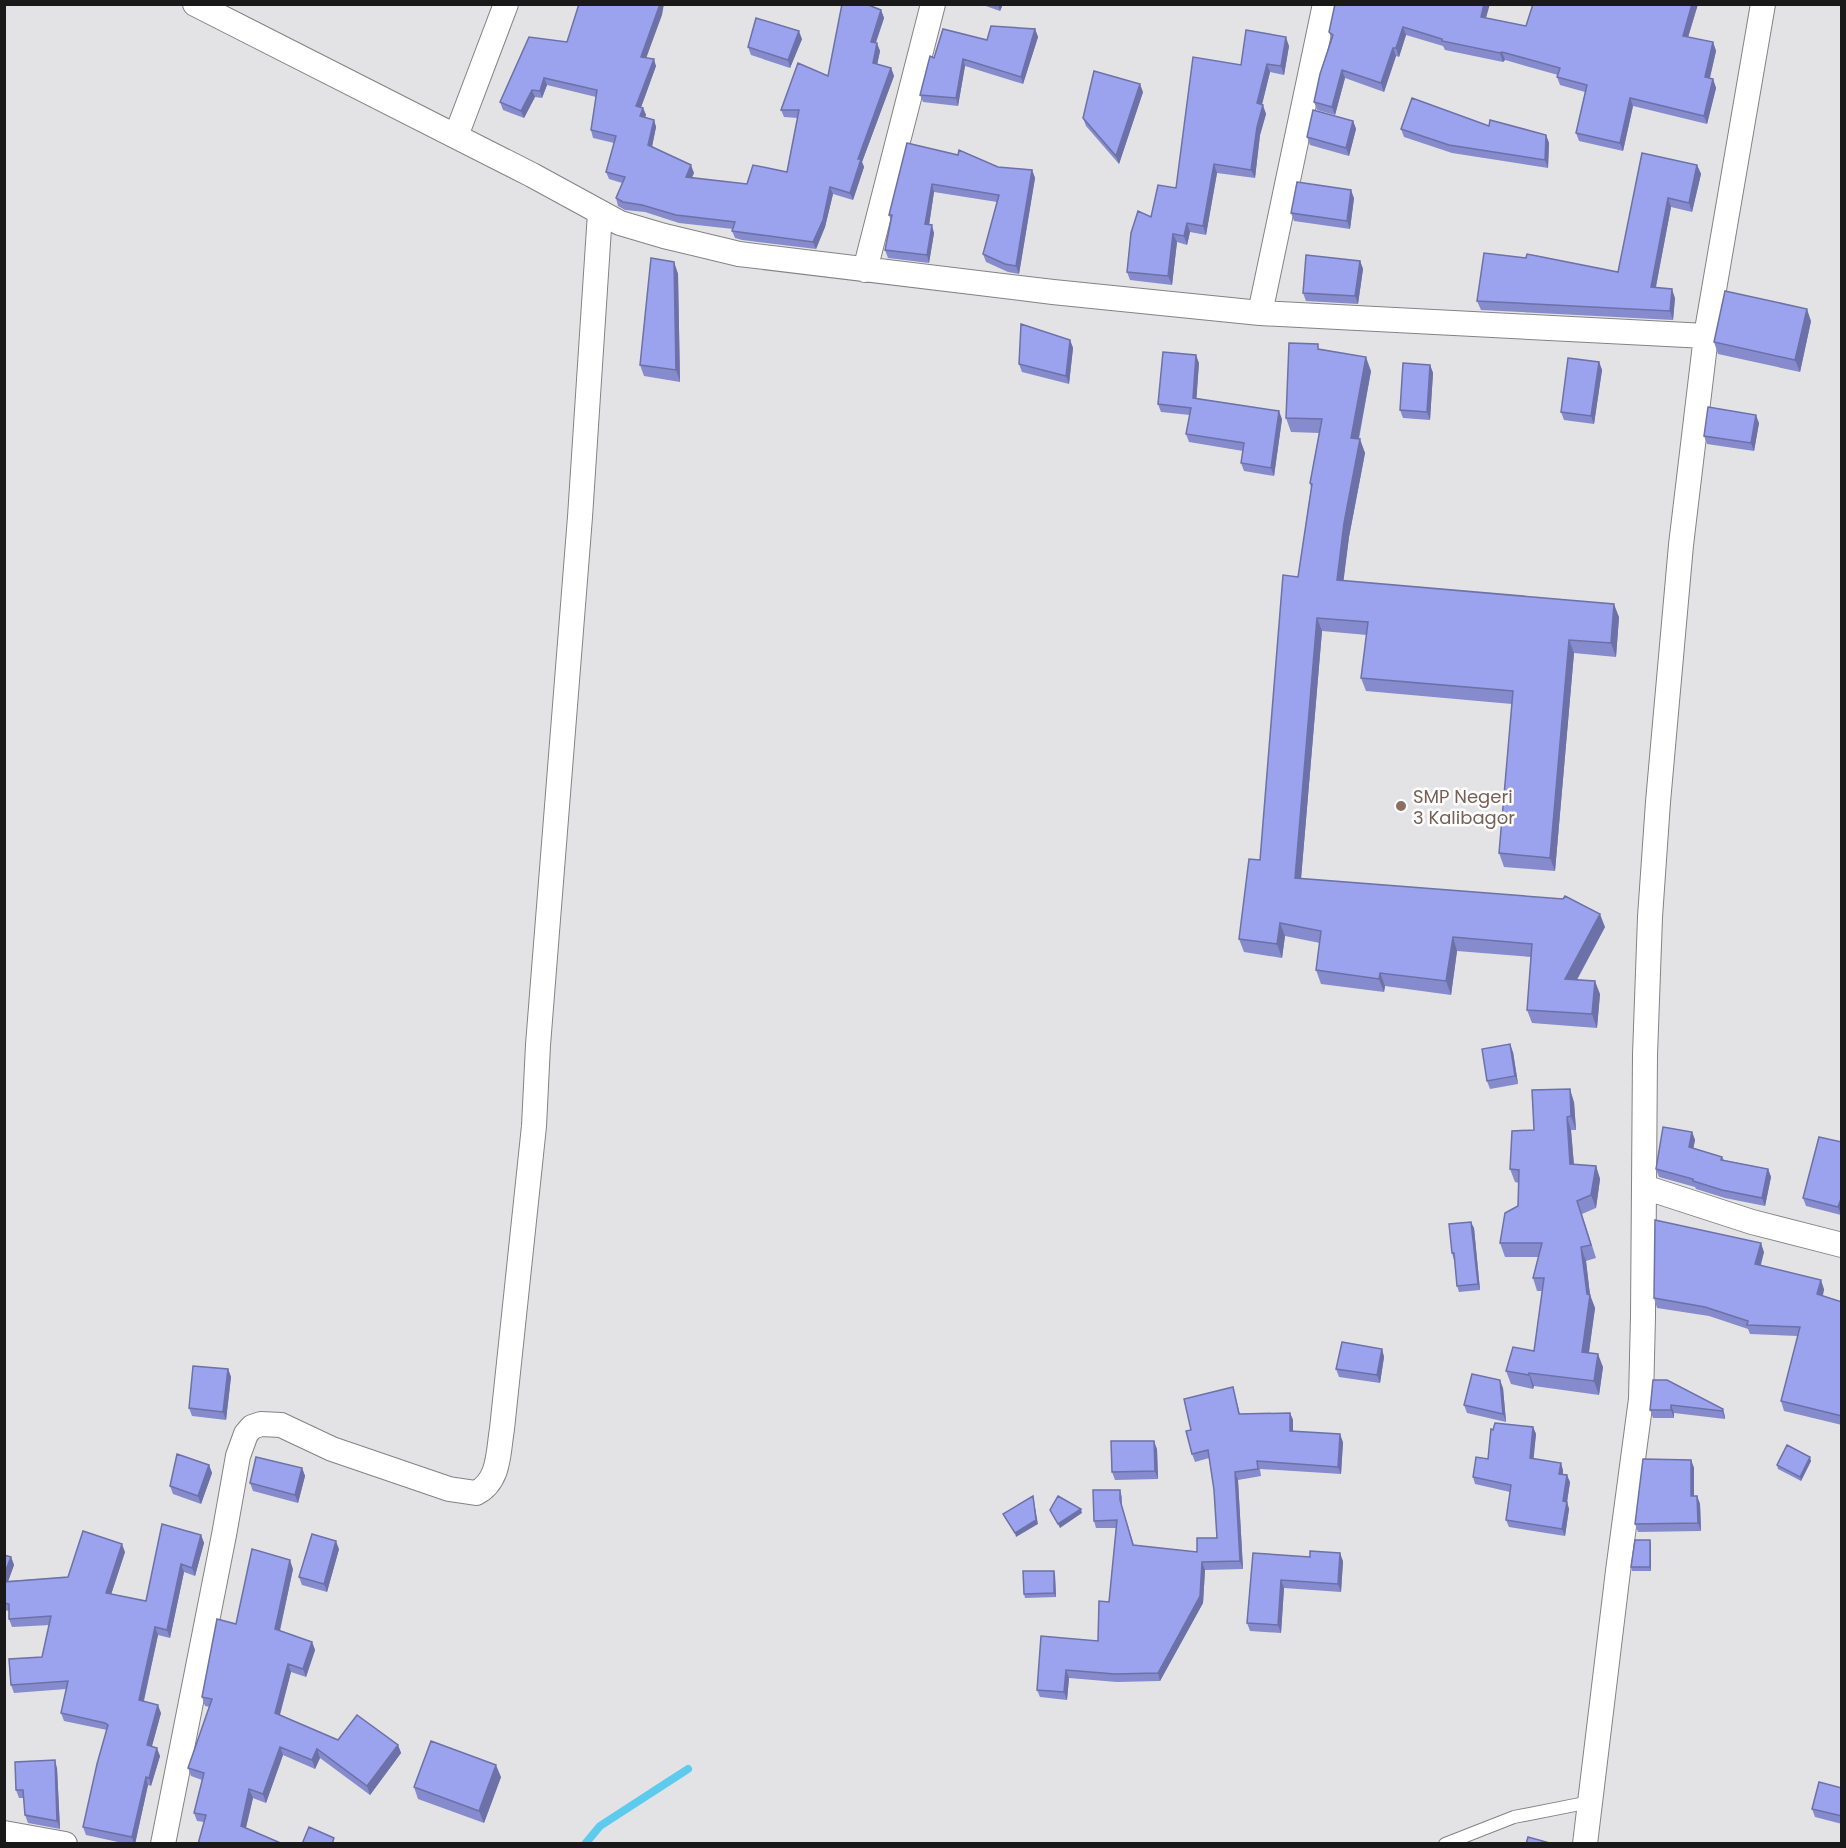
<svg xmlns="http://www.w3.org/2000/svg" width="1846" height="1848" viewBox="0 0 1846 1848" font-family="Poppins,sans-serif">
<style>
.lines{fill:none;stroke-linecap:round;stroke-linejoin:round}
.stream{stroke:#5dcbee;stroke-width:8}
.lane-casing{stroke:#838385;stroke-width:14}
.street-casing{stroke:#838385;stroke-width:26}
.lane{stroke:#fff;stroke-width:12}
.street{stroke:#fff;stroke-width:24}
.wall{fill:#858bcd}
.shaded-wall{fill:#6c71a7}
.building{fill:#9ba2ee;stroke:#6c71a7;stroke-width:1.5}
.education-dot{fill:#8d6e63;stroke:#fff;stroke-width:2}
.labels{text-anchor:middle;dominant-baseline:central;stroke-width:5;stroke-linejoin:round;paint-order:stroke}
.education-label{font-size:18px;fill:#785e54;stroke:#fff;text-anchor:start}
</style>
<rect width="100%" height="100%" fill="#e3e3e5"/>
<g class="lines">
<path class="stream" d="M585,1844L600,1826L688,1769"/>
<g class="lane-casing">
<path id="lane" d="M1445,1844L1514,1817L1590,1802"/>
</g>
<g class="street-casing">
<path id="street" d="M195,4L532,175L620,223L664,236L739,254L1053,292L1260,313L1706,336
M456,136L506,4
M865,270L933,4
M1260,313L1325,4
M1644,1187L1752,1222L1842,1245
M4,1833L65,1844
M163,1844L224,1535L238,1456L246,1434L252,1427L261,1424L281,1425L332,1449L449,1489L476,1493C500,1481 498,1452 502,1429L534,1126L538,1045L580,517L600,213
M1585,1844L1618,1571L1641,1399L1643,1316L1645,1055L1650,917L1658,802L1681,545L1706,336L1763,4"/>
</g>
<use href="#lane" class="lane"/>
<use href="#street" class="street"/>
</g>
<path class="wall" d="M579,4H664L646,58L656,66L641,107L643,108L646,115L645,117L654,120L656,127L652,146L694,173L691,178L747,184L787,172L798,118L784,117L781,110L828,76L881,10L884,18L876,43L880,51L877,64L891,68L894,76L862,162L864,167L853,200L833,194L825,227L816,249L742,240L735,238L732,231L733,229L679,223L645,212L625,210L618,206L616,198L622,183L609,179L606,172L614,143L593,138L591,130L596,97L547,85L542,98L535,97L524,118L503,110L500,102L567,42Z
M980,4H1003L1000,11Z
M1533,4H1698L1688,37L1713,42L1716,51L1710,78L1713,79L1716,88L1707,124L1633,106L1623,151L1579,141L1576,133L1585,92L1560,85L1557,77L1558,75L1505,60L1503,62L1445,50L1443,46L1406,35L1399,57L1396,56L1384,92L1345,78L1335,115L1317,110L1314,102L1332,40L1329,32L1486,18L1526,26Z
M1035,29L1038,37L1023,84L965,66L958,106L923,102L920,95L934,58L987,40Z
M802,39L790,68L751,55L748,47Z
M1289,46L1284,75L1270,72L1262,105L1266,114L1260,135L1255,178L1217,173L1206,235L1190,232L1187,245L1177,242L1172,285L1130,280L1127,272L1151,217L1176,188L1241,65Z
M1143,92L1119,164L1086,126L1083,118Z
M1353,121L1356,129L1349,156L1310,145L1307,137Z
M1489,126L1546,135L1549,143L1548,168L1452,153L1404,137L1401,129Z
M907,143L998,167L1032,170L1035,178L1019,274L1008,272L986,262L983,254L997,202L934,192L929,225L934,233L929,263L888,258L885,250L891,221L889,215Z
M1642,153L1697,165L1701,174L1692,212L1671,207L1656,287L1675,298L1673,320L1481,310L1477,301L1618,272Z
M1354,198L1350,229L1294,221L1291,213Z
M1360,261L1363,269L1358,304L1306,301L1303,293Z
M674,262L678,274L680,382L644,376L640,365Z
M1811,321L1800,372L1718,354L1714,342Z
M1070,340L1073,348L1069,384L1022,372L1019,364Z
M1320,349L1371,371L1359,439L1365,453L1349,537L1343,581L1619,617L1616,657L1574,653L1555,871L1504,867L1499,853L1512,704L1366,691L1361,678L1367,635L1322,631L1301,878L1605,927L1577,980L1600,994L1597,1028L1532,1023L1527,1010L1531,957L1457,951L1451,995L1385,986L1384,992L1321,984L1316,970L1320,943L1285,936L1282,958L1244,952L1239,939L1260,860L1298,577L1311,488L1310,483L1319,433L1291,432L1286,418Z
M1599,362L1602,370L1594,424L1564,420L1561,412Z
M1199,363L1196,399L1282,419L1274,476L1244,471L1241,463L1243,451L1189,442L1186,434L1190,415L1161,412L1158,404Z
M1430,365L1433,373L1430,420L1403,418L1400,410Z
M1759,423L1754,451L1707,444L1704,436Z
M1513,1052L1518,1084L1490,1089L1487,1081Z
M1574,1102L1576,1130H1571L1574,1165L1596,1166L1600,1179L1596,1208L1582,1214L1596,1258L1586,1261L1590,1295L1595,1308L1589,1353L1603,1367L1599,1395L1534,1386L1533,1389L1511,1384L1506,1371L1534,1351L1542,1291H1537L1533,1278L1539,1257H1505L1500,1243L1518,1206L1519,1183L1515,1182L1510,1169L1534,1130Z
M1692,1132L1695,1140L1693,1148L1722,1157L1724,1160L1768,1169L1771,1177L1765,1206L1725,1198L1696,1189L1695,1187L1659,1177L1656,1169Z
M1842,1142L1841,1215L1806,1206L1803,1198Z
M1474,1228L1480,1290L1459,1292L1457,1286L1455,1259L1454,1260L1452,1253Z
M1764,1252L1761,1265L1824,1289L1823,1296L1842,1302V1425L1784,1411L1781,1401L1798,1336L1750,1334L1748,1329L1709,1316L1657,1308L1654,1298Z
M1382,1349L1384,1357L1380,1383L1339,1377L1336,1369Z
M228,1369L231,1377L226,1420L192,1416L189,1408Z
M1667,1380L1723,1409L1725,1417V1419L1674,1413V1418H1653L1650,1410Z
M1503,1388L1506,1422L1467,1413L1464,1405Z
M1235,1395L1240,1414L1290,1413L1293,1420V1431L1343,1442L1341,1474L1260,1469L1261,1476L1238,1480L1243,1569L1205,1570L1203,1603L1160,1681L1117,1682L1069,1678L1067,1700L1040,1697L1037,1690L1098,1641L1109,1602L1116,1528H1096L1094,1521L1120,1490L1122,1497V1507L1134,1545L1197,1552L1217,1538L1214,1490L1209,1458L1195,1462L1192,1454L1191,1430Z
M1533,1427L1536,1434L1533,1458L1563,1470V1474L1570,1482L1567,1502L1569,1509L1565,1536L1509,1527L1506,1520L1510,1492L1475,1484L1473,1477L1488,1459Z
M1157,1449L1158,1479L1115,1480L1112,1472Z
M1691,1460L1694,1468V1496H1697L1700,1504L1701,1531L1638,1532L1635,1524Z
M1811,1461L1801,1481L1778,1469L1777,1465Z
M209,1465L212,1473L201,1504L173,1494L170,1486Z
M302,1468L305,1476L298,1503L253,1491L250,1483Z
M201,1535L204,1543L195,1576L184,1572L170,1638L158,1635L144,1701L161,1713L152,1746L160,1756L151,1786L148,1785L135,1844H127L86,1835L83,1827L107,1730L64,1721L61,1713L66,1689L14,1693L11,1685L42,1657L50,1625L12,1627L9,1619V1611L4,1610V1555L11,1557L14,1565L8,1581L68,1577L125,1552L111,1594L146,1601Z
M1651,1544V1571H1632L1631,1567Z
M339,1549L327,1592L302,1585L299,1577Z
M1253,1553L1343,1561L1341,1592L1284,1588L1281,1633L1250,1631L1247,1623Z
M293,1569L280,1631L312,1642L315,1650L306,1677L291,1672L280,1715L338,1740L398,1745L401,1753L370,1795L320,1758L315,1769L283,1755L266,1803L253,1798L246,1828L197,1821L194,1813L202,1780L191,1776L188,1768L210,1707L205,1706L202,1697L236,1624Z
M1055,1575L1056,1597L1025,1598L1024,1594Z
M57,1768L60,1829L28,1823L25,1815L24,1798H19L16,1790Z
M501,1777L484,1823L418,1799L414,1787Z
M1842,1788V1824L1815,1817L1812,1809Z"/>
<path class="shaded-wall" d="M660,4H664L662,15L644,64L641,57Z
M998,4H1003L1000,11Z
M1484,4H1490L1484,25L1481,17Z
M1692,4H1698L1686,44L1683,36Z
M881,10L884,18L873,50L871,42Z
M1403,27L1406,35L1399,57L1396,48Z
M1035,29L1038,37L1023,84L1021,77Z
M799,31L802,39L790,68L788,60Z
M1286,37L1289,46L1284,75L1281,66Z
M1713,42L1716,51L1708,85L1705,77Z
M877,43L880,51L876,70L873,63Z
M1393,48L1396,56L1384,92L1381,83Z
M1502,52L1505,60L1503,62L1500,53Z
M654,59L656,66L639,113L636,106Z
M963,59L965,66L958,106L956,98Z
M1267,64L1270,72L1260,112L1257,103Z
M891,68L894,76L862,162L864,167L853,200L850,193L858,159Z
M1342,70L1345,78L1335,115L1332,107Z
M544,78L547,85L542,98L540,91Z
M1713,79L1716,88L1707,124L1704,116Z
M1140,84L1143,92L1119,164L1116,156Z
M532,90L535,97L524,118L521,111Z
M1630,98L1633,106L1623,151L1620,143Z
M1263,105L1266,114L1260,135L1255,178L1251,170L1257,127Z
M643,108L646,115L643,123L640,116Z
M654,120L656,127L651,152L648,145Z
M1353,121L1356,129L1349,156L1346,148Z
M1546,135L1549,143L1548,168L1545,160Z
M1214,164L1217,173L1206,235L1203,226Z
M691,165L694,173L689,185L686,177Z
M1697,165L1701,174L1692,212L1689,203Z
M1032,170L1035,178L1019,274L1016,266Z
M932,184L934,192L928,232L925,224Z
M830,187L833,194L825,227L816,249L813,242Z
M1351,190L1354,198L1350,229L1347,221Z
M1668,198L1671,207L1654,296L1651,287Z
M1187,223L1190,232L1187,245L1184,236Z
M932,225L934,233L929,263L927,255Z
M1173,234L1177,242L1172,285L1168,276Z
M1360,261L1363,269L1358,304L1355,296Z
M674,262L678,274L680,382L676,370Z
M1672,289L1675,298L1673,320L1670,311Z
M1807,309L1811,321L1800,372L1795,360Z
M1070,340L1073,348L1069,384L1066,376Z
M1196,355L1199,363L1196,406L1193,398Z
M1366,357L1371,371L1356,451L1351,438Z
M1599,362L1602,370L1594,424L1591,416Z
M1430,365L1433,373L1430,420L1427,412Z
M1279,411L1282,419L1274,476L1271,468Z
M1756,415L1759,423L1754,451L1751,443Z
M1360,439L1365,453L1349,537L1342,593L1337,580L1344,523Z
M1614,604L1619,617L1616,657L1611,643Z
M1317,618L1322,631L1300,891L1295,878Z
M1569,640L1574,653L1555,871L1550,858Z
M1600,914L1605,927L1570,992L1565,979Z
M1280,923L1285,936L1282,958L1277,944Z
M1453,937L1457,951L1451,995L1446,981Z
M1380,973L1385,986L1384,992L1379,979Z
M1595,981L1600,994L1597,1028L1592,1014Z
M1510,1044L1513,1052L1518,1084L1515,1076Z
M1570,1089L1574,1102L1576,1130L1571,1116Z
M1567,1117L1571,1130L1575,1178L1570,1164Z
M1692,1132L1695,1140L1692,1155L1689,1147Z
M1596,1166L1600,1179L1596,1208L1591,1195Z
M1768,1169L1771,1177L1765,1206L1762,1198Z
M1842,1196L1841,1215L1838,1207Z
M1471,1222L1474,1228L1480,1290L1478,1284Z
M1761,1243L1764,1252L1758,1273L1755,1264Z
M1581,1247L1586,1261L1590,1295L1595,1308L1587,1365L1582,1352L1587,1294Z
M1821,1280L1824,1289L1821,1303L1817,1294Z
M1382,1349L1384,1357L1380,1383L1377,1375Z
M1598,1354L1603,1367L1599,1395L1594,1381Z
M228,1369L231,1377L226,1420L223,1412Z
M1529,1373L1534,1386L1533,1389L1529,1375Z
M1500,1380L1503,1388L1506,1422L1503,1414Z
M1671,1405L1674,1413V1418L1671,1410Z
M1723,1409L1725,1417V1419L1722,1411Z
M1290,1413L1293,1420V1439L1290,1431Z
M1533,1427L1536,1434L1533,1465L1530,1458Z
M1340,1434L1343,1442L1341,1474L1338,1467Z
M1154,1441L1157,1449L1158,1479L1155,1471Z
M1810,1457L1811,1461L1801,1481L1800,1477Z
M1691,1460L1694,1468V1504L1691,1496Z
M1561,1463L1563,1470L1562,1481L1559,1474Z
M209,1465L212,1473L201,1504L198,1496Z
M302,1468L305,1476L298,1503L295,1495Z
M1235,1472L1238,1480L1243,1569L1240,1561Z
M1567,1475L1570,1482L1567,1502L1569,1509L1565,1536L1562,1529L1563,1501Z
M1033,1496L1038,1524L1016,1537L1015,1533Z
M1697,1496L1700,1504L1701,1531L1698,1523Z
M1081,1509L1082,1513L1060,1528L1058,1524Z
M201,1535L204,1543L195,1576L192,1568Z
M1650,1540L1651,1544V1571L1650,1567Z
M336,1541L339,1549L327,1592L324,1584Z
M122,1544L125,1552L109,1601L106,1593Z
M1340,1553L1343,1561L1341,1592L1338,1584Z
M11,1557L14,1565L5,1590L4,1575Z
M290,1560L293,1569L278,1638L275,1629Z
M1202,1562L1205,1570L1203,1603L1160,1681L1158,1673Z
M181,1564L184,1572L170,1638L167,1630Z
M1054,1571L1055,1575L1056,1597L1054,1593Z
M1281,1580L1284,1588L1281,1633L1278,1625Z
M155,1627L158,1635L142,1708L139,1700Z
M312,1642L315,1650L306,1677L303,1669Z
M288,1664L291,1672L278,1721L275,1713Z
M1066,1670L1069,1678L1067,1700L1064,1692Z
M158,1705L161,1713L150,1753L147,1745Z
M398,1745L401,1753L370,1795L367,1786Z
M280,1747L283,1755L266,1803L263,1794Z
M157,1748L160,1756L151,1786L149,1778Z
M317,1749L320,1758L315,1769L312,1760Z
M55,1760L57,1768L60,1829L57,1821Z
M496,1765L501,1777L484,1823L479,1811Z
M146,1777L148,1785L135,1844H134L132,1837Z
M249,1789L253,1798L244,1835L241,1826Z"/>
<path class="building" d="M579,4H660L641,57L654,59L636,106L643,108L640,116L654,120L648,145L691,165L686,177L747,184L753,165L787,172L799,110H781L798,63L828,76L842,4H866L881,10L871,42L877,43L873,63L891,68L858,159H861L850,193L830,187L823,220L813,242L739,232L732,231L735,222L676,215L642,205L623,202L616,198L625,177L606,172L616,136L591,130L597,90L544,78L540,91L532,90L521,111L500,102L529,37L567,42Z
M1335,4H1484L1481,17L1526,26L1533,4H1692L1683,36L1713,42L1705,77L1713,79L1704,116L1630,98L1620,143L1576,133L1587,85L1557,77L1560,68L1502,52L1500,53L1442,41V39L1403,27L1396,48H1393L1381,83L1342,70L1332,107L1314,102L1320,74L1333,35L1329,32Z
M756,18L799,31L788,60L748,47Z
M991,26L1035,29L1021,77L963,59L956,98L920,95L930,56L934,58L943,29L987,40Z
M1246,30L1286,37L1281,66L1267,64L1257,103L1263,105L1257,127L1251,170L1214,164L1203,226L1187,223L1184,236L1173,234L1168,276L1127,272L1131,233L1138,211L1151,217L1158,185L1176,188L1193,57L1241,65Z
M1094,71L1140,84L1116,156L1083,118Z
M1412,98L1489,126L1490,120L1546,135L1545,160L1449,145L1401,129Z
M1313,110L1353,121L1346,148L1307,137Z
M907,143L958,155L959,150L998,167L1032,170L1016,266L1005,264L983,254L999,195L932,184L925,224L932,225L927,255L885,250L892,215H889Z
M1642,153L1697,165L1689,203L1668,198L1651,287L1672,289L1670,311L1477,301L1484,253L1526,258L1527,254L1618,272Z
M1297,182L1351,190L1347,221L1291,213Z
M1306,255L1360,261L1355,296L1303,293Z
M651,258L674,262L676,370L640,365Z
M1725,291L1807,309L1795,360L1714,342Z
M1021,324L1070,340L1066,376L1019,364Z
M1289,343L1318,344V349L1366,357L1351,438L1360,439L1344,523L1337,580L1614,604L1611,643L1569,640L1550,858L1499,853L1513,691L1361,678L1368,622L1317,618L1295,878L1563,899L1565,896L1600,914L1565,979L1595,981L1592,1014L1527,1010L1532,944L1453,937L1446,981L1380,973L1379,979L1316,970L1321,931L1280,923L1277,944L1239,939L1249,859L1260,860L1283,575L1298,577L1312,484L1310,483L1322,419L1286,418Z
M1163,352L1196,355L1193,398L1279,411L1271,468L1241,463L1244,443L1186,434L1191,408L1158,404Z
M1568,358L1599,362L1591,416L1561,412Z
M1403,363L1430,365L1427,412L1400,410Z
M1708,407L1756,415L1751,443L1704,436Z
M1510,1044L1515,1076L1487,1081L1482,1049Z
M1570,1089L1571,1116L1567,1117L1570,1164L1596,1166L1591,1195L1577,1201L1591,1245L1581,1247L1587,1294L1590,1295L1582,1352L1598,1354L1594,1381L1529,1373V1375L1506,1371L1513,1347L1534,1351L1544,1278H1533L1542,1243H1500L1505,1213L1518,1206L1519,1170L1510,1169L1512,1131L1534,1130L1532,1090Z
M1663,1127L1692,1132L1689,1147L1722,1157L1721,1160L1768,1169L1762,1198L1722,1190L1693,1181V1179L1656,1169Z
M1819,1137L1842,1142V1196L1838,1207L1803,1198Z
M1655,1220L1761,1243L1755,1264L1821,1280L1817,1294L1842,1302V1416L1781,1401L1800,1327L1747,1325L1748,1321L1705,1307L1654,1298Z
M1471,1222L1478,1284L1457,1286L1454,1253H1452L1449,1224Z
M1342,1342L1382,1349L1377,1375L1336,1369Z
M193,1366L228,1369L223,1412L189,1408Z
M1472,1374L1500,1380L1503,1414L1464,1405Z
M1653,1380H1667L1723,1409L1722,1411L1671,1405V1410H1650Z
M1233,1387L1239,1414L1290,1413V1431L1340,1434L1338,1467L1257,1461L1258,1469L1235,1472L1240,1561L1202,1562L1200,1596L1158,1673L1115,1674L1066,1670L1064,1692L1037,1690L1041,1636L1098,1641L1099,1601L1109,1602L1117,1520L1094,1521L1093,1490H1120V1500L1133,1545L1197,1552V1538H1217L1214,1490L1208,1450L1192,1454L1186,1431L1191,1430L1184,1399Z
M1495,1423L1533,1427L1530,1458L1561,1463L1559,1474L1567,1475L1563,1501L1567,1502L1562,1529L1506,1520L1511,1485L1473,1477L1476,1457L1488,1459L1491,1429L1493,1430Z
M1111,1441H1154L1155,1471L1112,1472Z
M1787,1445L1810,1457L1800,1477L1777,1465Z
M177,1454L209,1465L198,1496L170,1486Z
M256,1457L302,1468L295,1495L250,1483Z
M1643,1459L1691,1460V1496H1697L1698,1523L1635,1524Z
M1033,1496L1036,1520L1015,1533L1003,1514Z
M1058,1496L1081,1509L1058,1524L1050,1510Z
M162,1524L201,1535L192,1568L181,1564L167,1630L155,1627L139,1700L158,1705L147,1745L157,1748L149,1778L146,1777L132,1837L83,1827L97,1764L108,1725L105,1723L61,1713L68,1681L11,1685L9,1659L42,1657L51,1616L9,1619V1604L4,1603V1582L68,1577L83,1531L122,1544L106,1593L146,1601Z
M312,1534L336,1541L324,1584L299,1577Z
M1635,1540H1650V1567H1631Z
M252,1549L290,1560L275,1629L312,1642L303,1669L288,1664L275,1713L338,1740L357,1715L398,1745L367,1786L317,1749L312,1760L280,1747L263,1794L249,1789L241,1826L283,1844H198L206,1815L194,1813L204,1773L188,1768L212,1699L202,1697L217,1619L236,1624Z
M1310,1551L1340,1553L1338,1584L1281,1580L1278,1625L1247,1623L1253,1553L1310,1557Z
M4,1555L11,1557L4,1575Z
M1023,1571H1054V1593L1024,1594Z
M431,1741L496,1765L479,1811L414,1787Z
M55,1760L57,1821L25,1815L23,1790H16L15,1762Z
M1819,1782L1842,1788V1816L1812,1809Z
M309,1827L334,1838L332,1844H302Z
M1528,1837L1550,1843V1844H1526Z"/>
<circle class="education-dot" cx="1401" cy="806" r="6"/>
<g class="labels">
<g class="education-label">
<text x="1413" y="796">SMP Negeri<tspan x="1413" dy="21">3 Kalibagor</tspan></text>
</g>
</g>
<rect width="1846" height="1848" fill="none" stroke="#19191a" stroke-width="12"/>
</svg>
